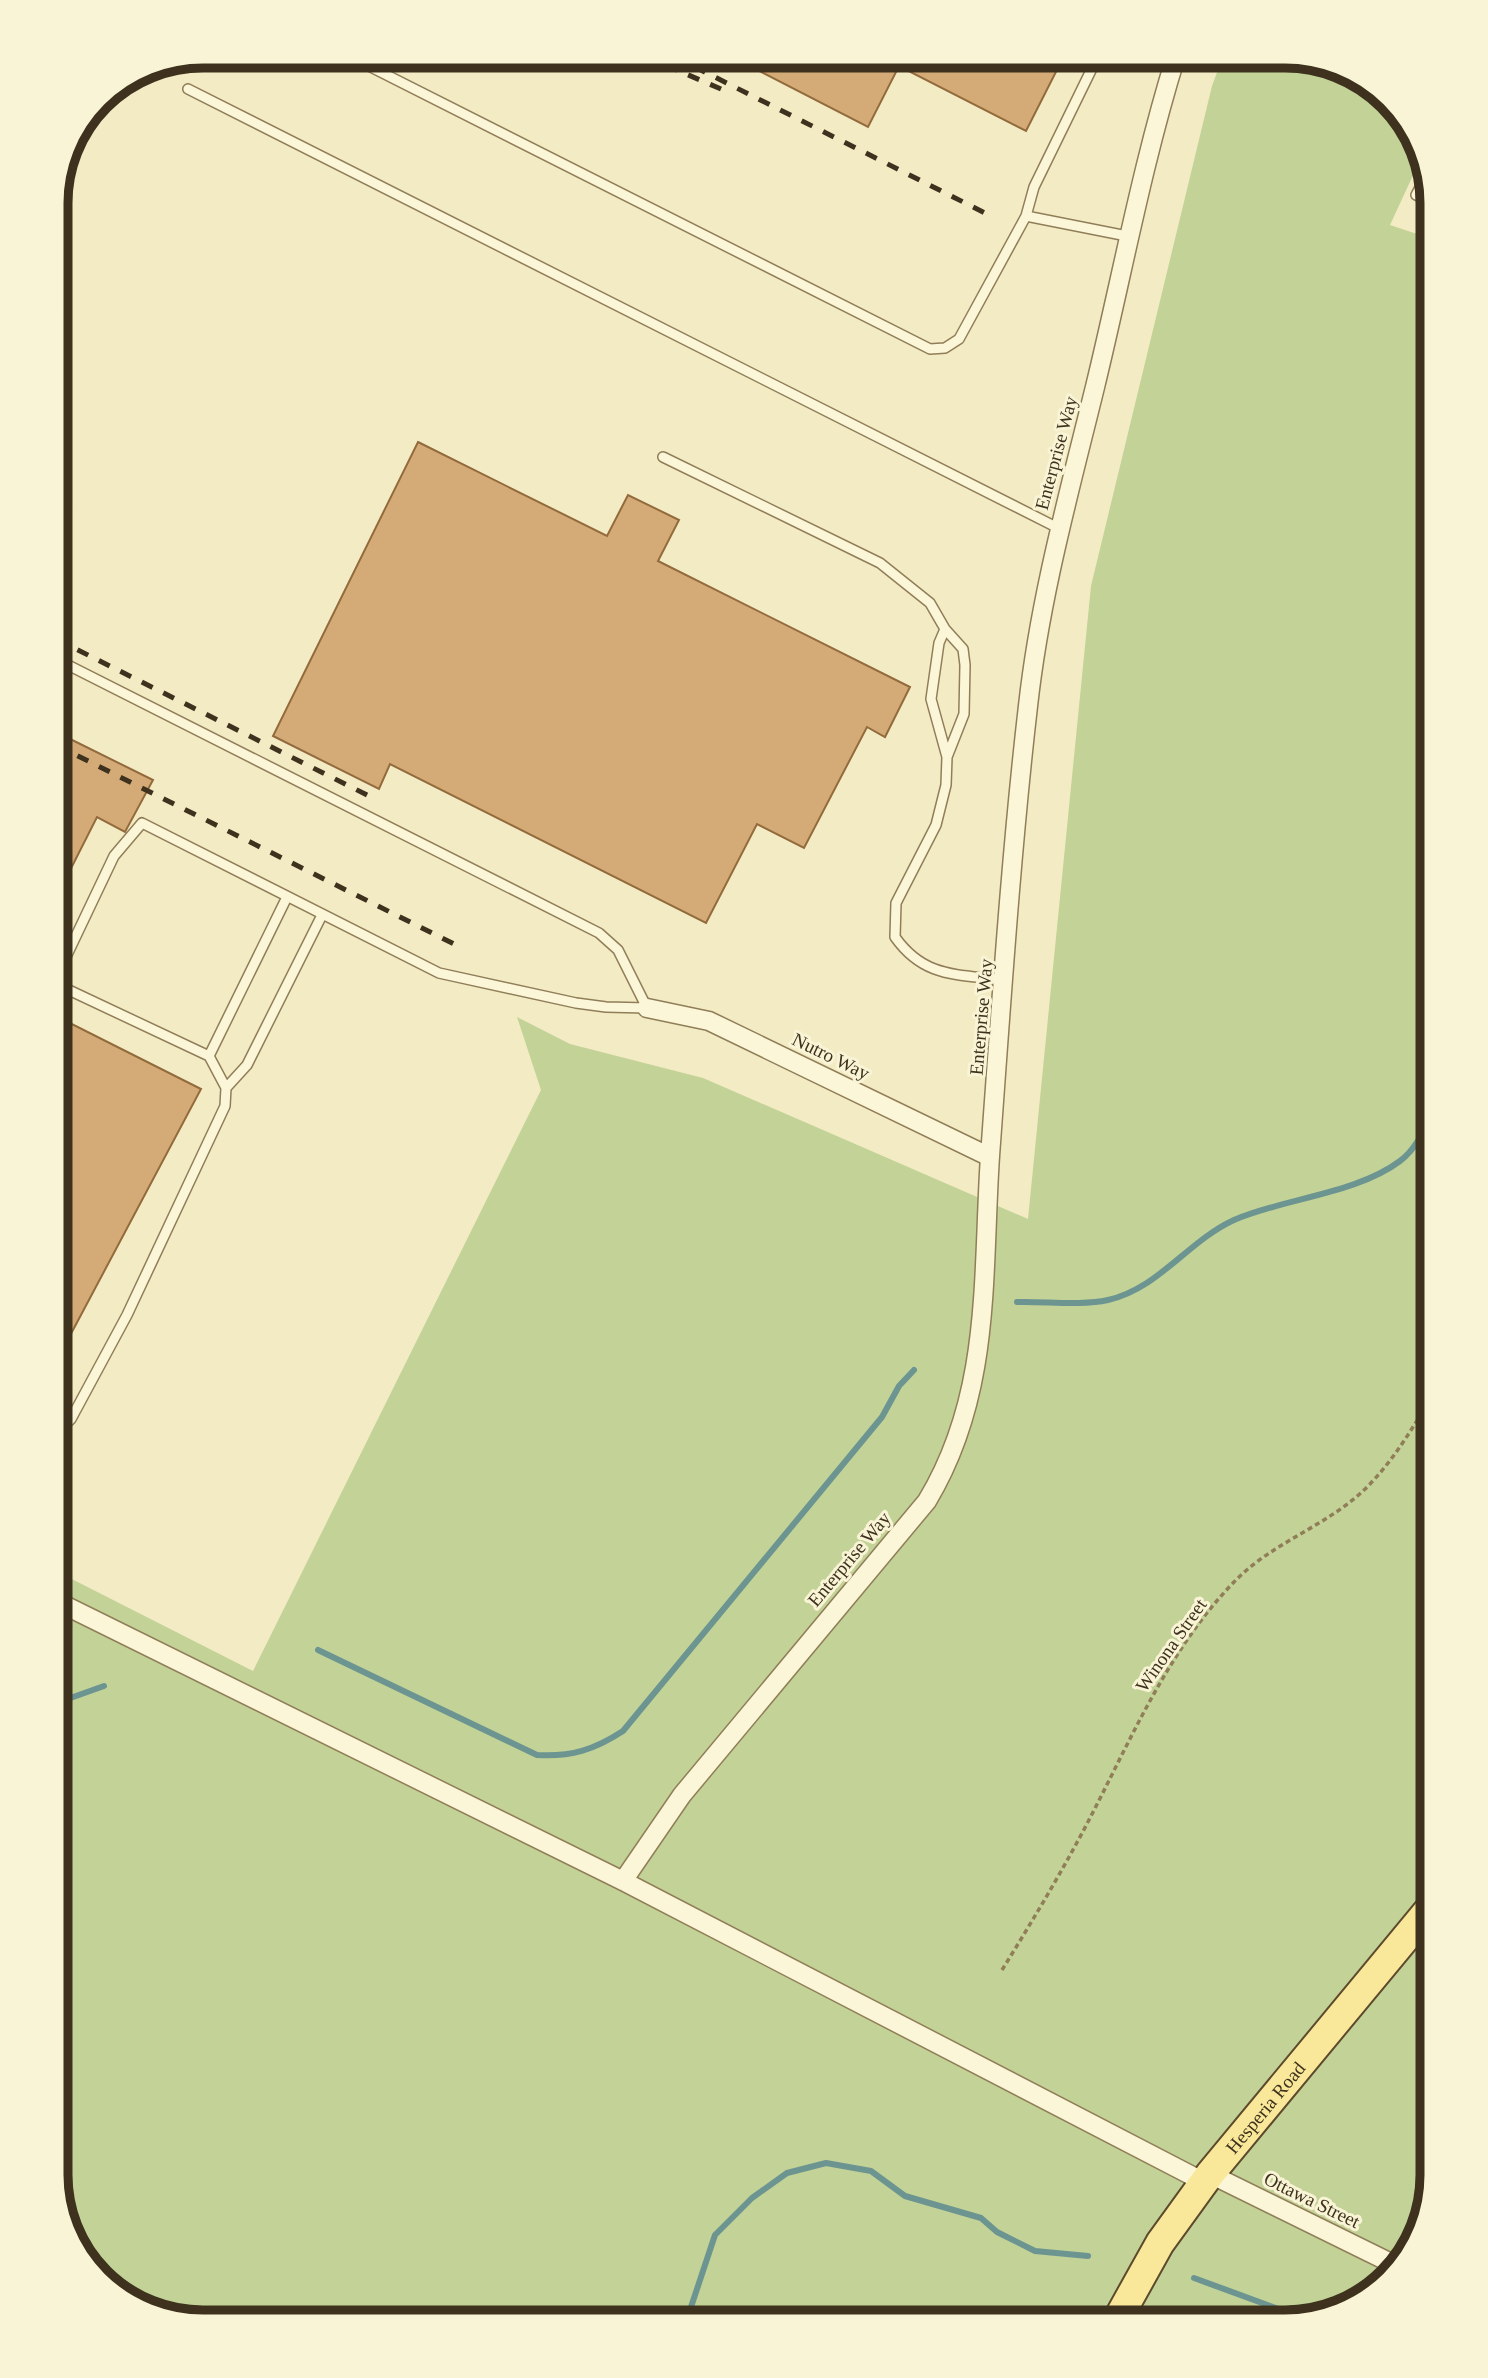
<svg xmlns="http://www.w3.org/2000/svg" width="1488" height="2378" viewBox="0 0 1488 2378" font-family="'Times New Roman',serif">
<style>
.green{fill:#c3d297}
.lines{fill:none;stroke-linecap:round;stroke-linejoin:round}
.stream{stroke:#6c9591;stroke-width:6}
.building{fill:#d4ab77;stroke:#926a3c;stroke-width:2}
.service-casing{stroke:#907e58;stroke-width:12}
.minor-casing{stroke:#907e58;stroke-width:21}
.primary-casing{stroke:#5d4a2d;stroke-width:32}
.path{stroke:#907e58;stroke-width:3.5;stroke-dasharray:5 3.5;stroke-linecap:butt}
.service{stroke:#fcf6d9;stroke-width:9}
.minor{stroke:#fcf6d9;stroke-width:18}
.primary{stroke:#f9e899;stroke-width:28}
.rail{stroke:#3e321e;stroke-width:5;stroke-dasharray:12 12;stroke-linecap:butt}
.labels{text-anchor:middle;dominant-baseline:central;stroke-width:6;stroke-linejoin:round;paint-order:stroke}
.street-label{font-size:19px;fill:#3e321e;stroke:#f9f4d5}
.rim{fill:none;stroke:#3e321e;stroke-width:9}
</style>
<rect width="100%" height="100%" fill="#f3ebc4"/>
<path class="green" d="M1223,56H1295L1367,81L1417,138L1421,158L1390,225L1432,239V2175L1412,2249L1350,2307L1285,2322H194L122,2297L71,2240L56,2175V1571L253,1671L541,1090L517,1017L570,1044L703,1078L1028,1219L1091,586L1212,86Z"/>
<g class="lines">
<path class="stream" d="M1017,1302C1045,1301 1080,1306 1108,1300C1158,1289 1188,1241 1234,1220C1285,1198 1356,1194 1400,1161C1416,1149 1425,1130 1432,1112
M318,1650L537,1755C571,1757 594,1750 623,1731L882,1417L899,1386L914,1370
M56,1708L62,1701L104,1686
M1194,2278L1303,2318
M686,2322L715,2235L752,2198L787,2173L826,2163L871,2171L905,2196L981,2218L997,2232L1035,2251L1088,2256"/>
</g>
<path class="building" d="M730,56H1064L1026,131L899,66L868,127Z
M418,442L607,536L628,495L679,520L658,561L910,687L885,737L867,727L804,848L757,824L706,923L390,764L379,789L273,736Z
M56,732L153,780L125,832L97,817L56,898Z
M56,1016L201,1089L56,1362Z"/>
<g class="lines">
<g class="service-casing">
<path id="service" d="M349,56L930,349L945,348L959,339L1026,216
M1098,56L1034,187L1026,216L1127,236
M188,89L1058,528
M1426,176L1416,195L1432,202
M663,457L880,563L930,603L945,629L963,649L965,665L964,714L947,757
M945,629L939,643L931,699L947,757L946,785L936,825L896,903L895,937C924,978 957,974 1003,980
M56,978L114,856L142,823L439,973L576,1003L606,1007L647,1008L618,950L599,933L56,659
M56,984L209,1056L287,897
M226,1088L247,1065L322,915
M56,1434L71,1419L127,1315L225,1106L226,1088L209,1056"/>
</g>
<g class="minor-casing">
<path id="minor" d="M647,1008L709,1021L990,1157
M56,1601L623,1881L1204,2182
M623,1881L682,1795L927,1501C992,1393 982,1277 990,1156C1001,1007 1011,853 1028,706C1040,597 1069,493 1095,387C1122,276 1142,165 1176,56
M1210,2174L1395,2265"/>
</g>
<g class="primary-casing">
<g id="primary">
<path id="s1" d="M1116,2322L1160,2243L1210,2174L1432,1906"/>
</g>
</g>
<path class="path" d="M1002,1970C1033,1920 1063,1870 1090,1818C1132,1737 1169,1649 1234,1582C1271,1543 1325,1527 1364,1490C1392,1463 1412,1429 1432,1396"/>
<use href="#service" class="service"/>
<use href="#minor" class="minor"/>
<use href="#primary" class="primary"/>
<path class="rail" d="M644,56L721,89
M673,56L987,214
M56,639L375,799
M56,745L456,945"/>
</g>
<g class="labels">
<g class="street-label">
<text transform="translate(1056 453) rotate(-75)">Enterprise Way</text>
<text transform="translate(981 1017) rotate(-85)">Enterprise Way</text>
<text transform="translate(831 1056) rotate(26)">Nutro Way</text>
<text transform="translate(849 1559) rotate(-50)">Enterprise Way</text>
<text transform="translate(1171 1645) rotate(-55)">Winona Street</text>
<text stroke="none"><textPath href="#s1" startOffset="262">Hesperia Road</textPath></text>
<text transform="translate(1312 2200) rotate(26)">Ottawa Street</text>
</g>
</g>
<path d="M0 0H1488V2378H0ZM203 68H1285A135 135 0 0 1 1420 203V2175A135 135 0 0 1 1285 2310H203A135 135 0 0 1 68 2175V203A135 135 0 0 1 203 68Z" fill="#f9f4d5" fill-rule="evenodd"/>
<path class="rim" d="M203 68H1285A135 135 0 0 1 1420 203V2175A135 135 0 0 1 1285 2310H203A135 135 0 0 1 68 2175V203A135 135 0 0 1 203 68Z"/>
</svg>
